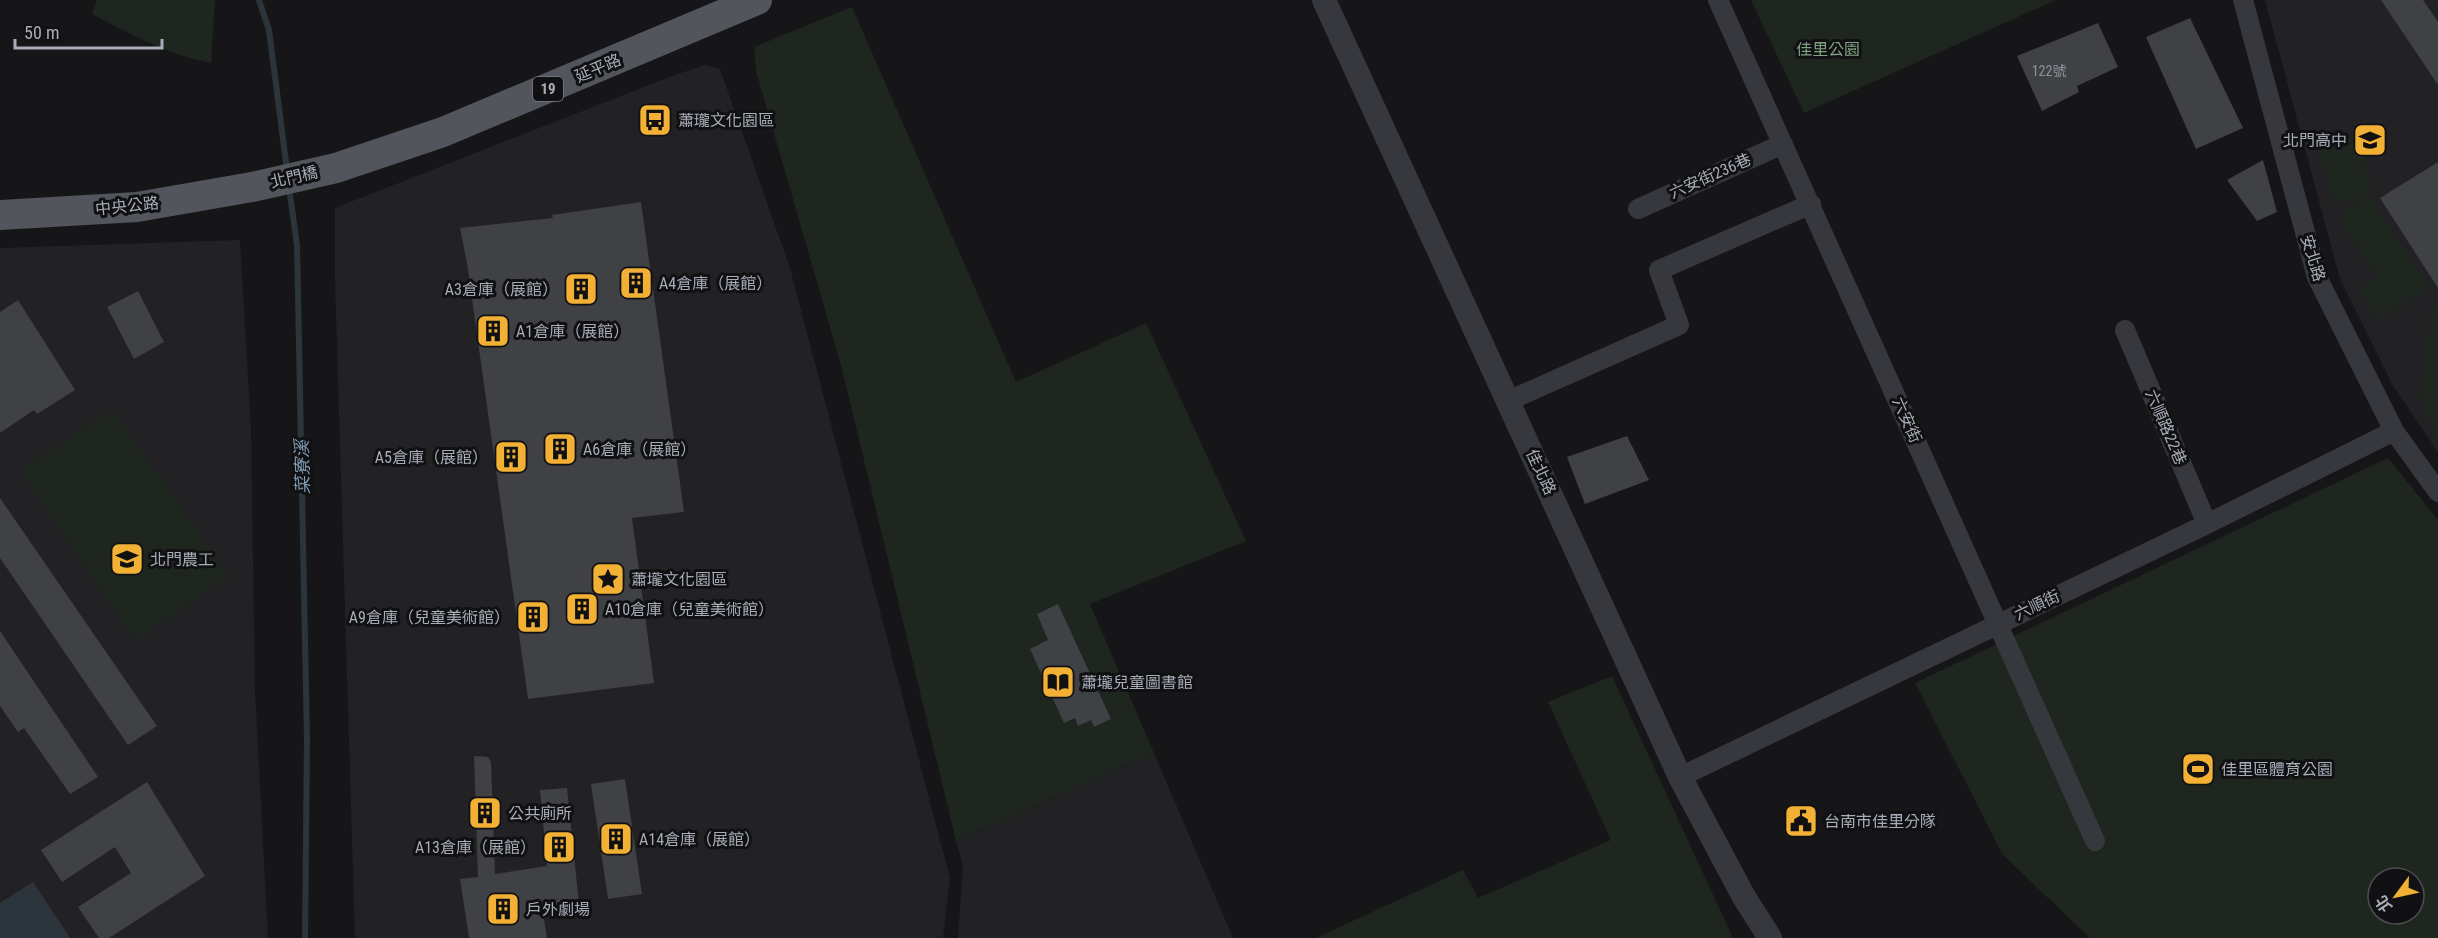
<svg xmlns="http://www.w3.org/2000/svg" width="2438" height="938" viewBox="0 0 2438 938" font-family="'Roboto Condensed','Noto Sans TC',sans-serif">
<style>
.built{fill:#222225}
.green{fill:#1e261f;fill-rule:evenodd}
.water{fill:#2c353c}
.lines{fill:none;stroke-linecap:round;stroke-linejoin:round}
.stream{stroke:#2c353c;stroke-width:6}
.building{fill:#404145}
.minor{stroke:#37383d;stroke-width:20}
.tertiary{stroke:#37383d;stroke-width:24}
.primary{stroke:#53555c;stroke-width:30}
.labels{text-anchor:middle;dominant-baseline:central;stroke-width:6;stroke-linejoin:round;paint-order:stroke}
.number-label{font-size:14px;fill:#8e929b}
.shield{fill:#111113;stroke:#7b7e86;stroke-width:1.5}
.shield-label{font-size:15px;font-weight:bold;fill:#a8adb8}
.park-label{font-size:16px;fill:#7fa381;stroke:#111113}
.street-label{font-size:16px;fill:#a8adb8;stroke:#111113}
.poi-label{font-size:16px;fill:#a8adb8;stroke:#111113;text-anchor:start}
.water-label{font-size:18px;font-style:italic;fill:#7f9bb3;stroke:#111113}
</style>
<rect width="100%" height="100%" fill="#161618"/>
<path class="built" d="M2265,0H2438V452L2392,384L2340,279Z
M705,65L720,69L790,268L950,878L943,938H355L335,280V208L669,77Z
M240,240L251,428L255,690L268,938H0V248Z
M1154,753L1233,938H958L963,866L956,841Z"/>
<path class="green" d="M97,0H215L211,63C169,55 130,34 92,14Z
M1751,0H2056L1804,113Z
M852,7L1016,382L1146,323L1246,541L1090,604L1154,753L956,841L842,369L756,71L754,47Z
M2357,136L2372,195L2369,197L2430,288L2377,320L2357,290L2376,276L2338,215L2367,197L2334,204L2317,144Z
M2438,305V441L2420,400L2423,357L2432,312Z
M114,409L228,577L136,640L19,471Z
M2388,458L2438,520V938H2090L2003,855L1915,683ZM2378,878H2414V914H2378Z
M1612,676L1733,938H1316L1463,870L1478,898L1611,840L1548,702Z"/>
<path class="water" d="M33,882L70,938H0V903Z"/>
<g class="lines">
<path class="stream" d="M259,0L269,30L287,170
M289,187L297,245L307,739L305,938"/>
</g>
<path class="building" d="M2381,0H2423L2438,22V85Z
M2190,18L2243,128L2196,149L2146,37Z
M2098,23L2118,67L2077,86L2079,92L2042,111L2017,56Z
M2263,160L2277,212L2257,221L2227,180Z
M2438,162V288L2380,198Z
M641,202L684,512L632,518L654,683L528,699L467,263L460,228L553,218L552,215Z
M138,291L164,342L134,359L107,307Z
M18,300L75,390L37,414L34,410L0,433V312Z
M1627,436L1649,480L1585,504L1567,457Z
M0,498L157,726L128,745L0,558Z
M1058,604L1111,719L1094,727L1091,720L1078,726L1075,718L1064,723L1030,649L1048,640L1037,614Z
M0,631L98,777L70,794L24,728L18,732L0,706Z
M474,756L488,757L491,762L495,874L547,866L540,790L567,788L579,904L542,907L547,938H469L460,879L478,877Z
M625,779L642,894L608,899L591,784Z
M147,782L205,876L109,938H99L78,907L131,873L115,847L62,882L41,850Z"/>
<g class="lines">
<path class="minor" d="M1718,0L2095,841
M2243,0L2317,277L2394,431L2438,492
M1638,209L1783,144
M2125,330L2207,524
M1508,401L1679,325L1659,270L1811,204
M1680,777L2207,524L2394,431"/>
<path class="tertiary" d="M1324,0L1680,777L1744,897L1770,938"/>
<path class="primary" d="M0,215L137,207L252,187L336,168L443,132L757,0"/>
</g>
<defs>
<g id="bus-square" transform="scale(1.725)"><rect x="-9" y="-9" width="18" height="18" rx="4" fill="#f2b134" stroke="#111113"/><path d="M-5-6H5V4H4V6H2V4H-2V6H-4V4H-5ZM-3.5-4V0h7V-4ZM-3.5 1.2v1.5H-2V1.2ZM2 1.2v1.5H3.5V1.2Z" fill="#111"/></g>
<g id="school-square" transform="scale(1.725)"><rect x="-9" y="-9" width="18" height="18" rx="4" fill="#f2b134" stroke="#111113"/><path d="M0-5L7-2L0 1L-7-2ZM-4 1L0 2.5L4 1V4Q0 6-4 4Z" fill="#111"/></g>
<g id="building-square" transform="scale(1.725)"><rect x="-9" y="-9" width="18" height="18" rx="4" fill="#f2b134" stroke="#111113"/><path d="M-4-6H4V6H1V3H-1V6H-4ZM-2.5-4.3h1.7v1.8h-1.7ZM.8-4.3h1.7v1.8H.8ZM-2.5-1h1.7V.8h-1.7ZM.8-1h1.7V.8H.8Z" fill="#111"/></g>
<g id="sight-square" transform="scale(1.725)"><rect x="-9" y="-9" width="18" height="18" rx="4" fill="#f2b134" stroke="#111113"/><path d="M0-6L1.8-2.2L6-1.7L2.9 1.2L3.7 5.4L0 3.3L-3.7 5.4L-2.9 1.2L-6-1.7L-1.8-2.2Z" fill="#111"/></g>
<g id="library-square" transform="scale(1.725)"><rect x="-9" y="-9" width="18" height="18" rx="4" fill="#f2b134" stroke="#111113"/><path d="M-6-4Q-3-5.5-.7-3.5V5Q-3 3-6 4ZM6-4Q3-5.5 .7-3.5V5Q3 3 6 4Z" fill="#111"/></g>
<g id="stadium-square" transform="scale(1.725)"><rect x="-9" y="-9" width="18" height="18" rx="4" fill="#f2b134" stroke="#111113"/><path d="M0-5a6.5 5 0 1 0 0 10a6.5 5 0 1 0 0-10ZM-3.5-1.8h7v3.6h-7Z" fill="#111"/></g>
<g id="civic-square" transform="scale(1.725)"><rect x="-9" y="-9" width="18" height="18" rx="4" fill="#f2b134" stroke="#111113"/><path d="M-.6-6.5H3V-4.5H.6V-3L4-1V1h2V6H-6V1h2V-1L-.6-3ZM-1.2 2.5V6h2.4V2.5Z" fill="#111"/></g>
</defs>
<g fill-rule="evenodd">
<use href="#bus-square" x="655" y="120"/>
<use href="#school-square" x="2370" y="140"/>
<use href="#building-square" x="636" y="283"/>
<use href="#building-square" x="581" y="289"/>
<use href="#building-square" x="493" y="331"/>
<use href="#building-square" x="560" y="449"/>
<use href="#building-square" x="511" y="457"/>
<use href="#school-square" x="127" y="559"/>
<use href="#sight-square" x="608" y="579"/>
<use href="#building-square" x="582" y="609"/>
<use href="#building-square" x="533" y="617"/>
<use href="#library-square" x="1058" y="682"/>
<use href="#stadium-square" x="2198" y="769"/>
<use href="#building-square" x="485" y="813"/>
<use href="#civic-square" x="1801" y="821"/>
<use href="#building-square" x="616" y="839"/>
<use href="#building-square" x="559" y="847"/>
<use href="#building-square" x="503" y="909"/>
</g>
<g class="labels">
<g class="number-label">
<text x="2049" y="71">122號</text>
</g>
<rect class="shield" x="533" y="77" width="30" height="24" rx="4.5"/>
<g class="shield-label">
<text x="548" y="89">19</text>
</g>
<g class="park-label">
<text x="1828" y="49">佳里公園</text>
</g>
<g class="street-label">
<text transform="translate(598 68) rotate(-23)">延平路</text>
<text transform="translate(1710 176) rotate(-24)">六安街236巷</text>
<text transform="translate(294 177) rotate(-13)">北門橋</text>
<text transform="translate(127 206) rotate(-6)">中央公路</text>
<text transform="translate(2313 258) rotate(73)">安北路</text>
<text transform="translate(1907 420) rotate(66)">六安街</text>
<text transform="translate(2166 427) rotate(67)">六順路22巷</text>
<text transform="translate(1541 472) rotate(65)">佳北路</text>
<text transform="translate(2037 605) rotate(-25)">六順街</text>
</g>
<g class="poi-label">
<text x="678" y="120">蕭瓏文化園區</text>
<text x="2347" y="140" text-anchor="end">北門高中</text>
<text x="659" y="283">A4倉庫（展館）</text>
<text x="558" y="289" text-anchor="end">A3倉庫（展館）</text>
<text x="516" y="331">A1倉庫（展館）</text>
<text x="583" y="449">A6倉庫（展館）</text>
<text x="488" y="457" text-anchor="end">A5倉庫（展館）</text>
<text x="150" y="559">北門農工</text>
<text x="631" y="579">蕭壠文化園區</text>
<text x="605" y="609">A10倉庫（兒童美術館）</text>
<text x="510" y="617" text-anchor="end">A9倉庫（兒童美術館）</text>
<text x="1081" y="682">蕭壠兒童圖書館</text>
<text x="2221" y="769">佳里區體育公園</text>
<text x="508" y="813">公共廁所</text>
<text x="1824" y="821">台南市佳里分隊</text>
<text x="639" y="839">A14倉庫（展館）</text>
<text x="536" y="847" text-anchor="end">A13倉庫（展館）</text>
<text x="526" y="909">戶外劇場</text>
</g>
<g class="water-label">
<text transform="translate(302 467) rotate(-91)">菜寮溪</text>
</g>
</g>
<g transform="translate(2396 896) rotate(237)"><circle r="28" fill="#111113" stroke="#4d4f55" stroke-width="1.5"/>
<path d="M0-4.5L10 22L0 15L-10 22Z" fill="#f2b134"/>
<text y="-9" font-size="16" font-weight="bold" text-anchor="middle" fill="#a8adb8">北</text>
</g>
<path d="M15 39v9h147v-9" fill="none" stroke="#a8adb8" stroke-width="3"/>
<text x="24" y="39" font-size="18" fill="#a8adb8" stroke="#111113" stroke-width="4.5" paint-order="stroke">50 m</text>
</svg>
